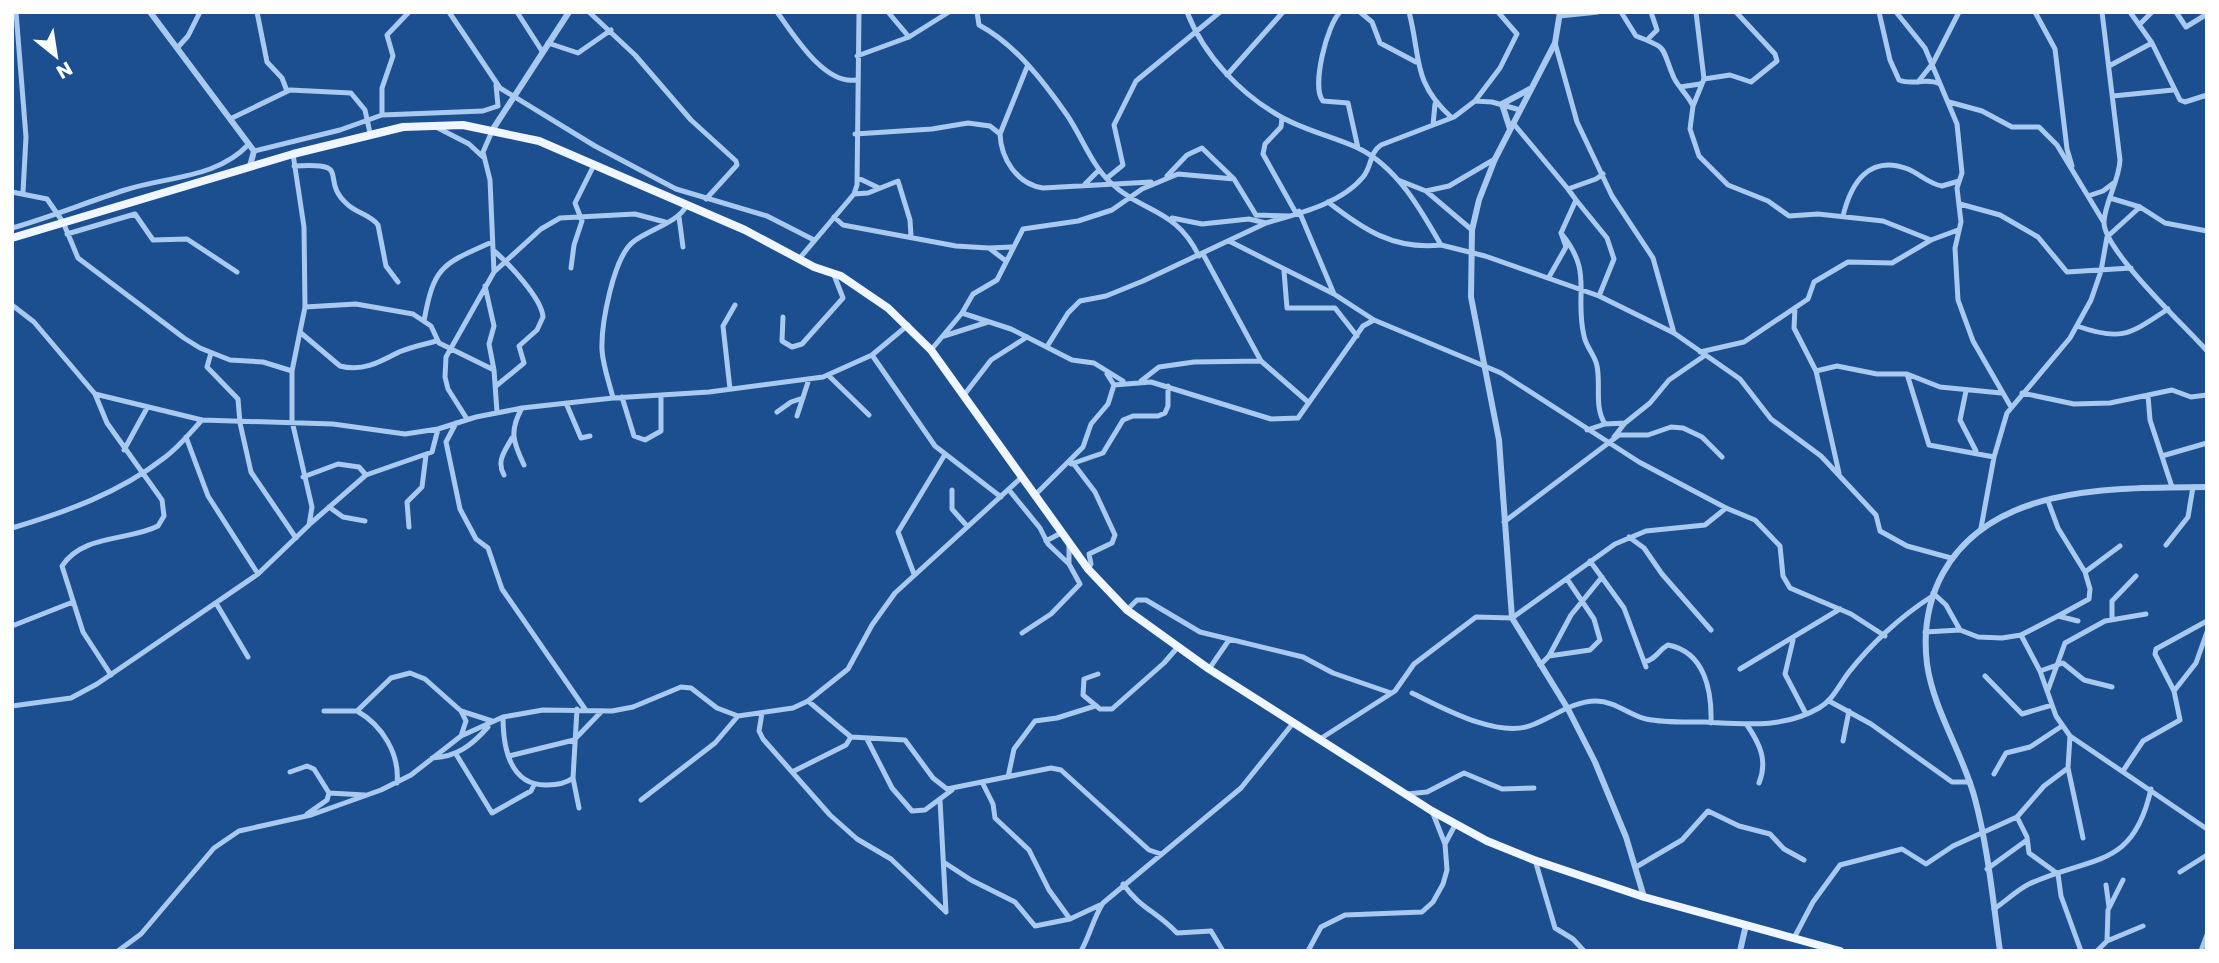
<svg xmlns="http://www.w3.org/2000/svg" width="2219" height="963" viewBox="0 0 2219 963" font-family="Poppins,sans-serif">
<style>
.lines{fill:none;stroke-linecap:round;stroke-linejoin:round}
.minor{stroke:#a9c9ee;stroke-width:5}
.tertiary{stroke:#a9c9ee;stroke-width:6}
.primary{stroke:#f0f6ff;stroke-width:8}
</style>
<rect width="100%" height="100%" fill="#1b4f8f"/>
<g class="lines">
<path class="minor" d="M16,12L26,137L23,192
M257,12L267,62L282,78L287,91
M449,12L500,88L595,146L676,189L767,216L814,240
M517,12L542,51
M589,12L635,55L691,120L736,161L737,165L706,199
M777,12C794,35 824,85 856,80
M888,12L909,37
M977,12L979,25C1015,44 1044,82 1067,115C1082,137 1091,164 1110,182C1143,214 1175,207 1199,256
M1187,12C1204,56 1241,95 1283,118C1307,131 1334,137 1358,148C1397,167 1421,210 1441,245L1485,256L1599,296L1674,333L1740,379L1771,419L1821,456L1876,515L1880,531L1907,546L1951,558
M1340,12C1327,25 1311,87 1323,101L1348,103L1358,148
M1360,12L1372,22L1380,43L1416,62
M1409,12C1421,57 1412,82 1451,117
M1621,12L1636,36C1670,49 1660,46 1674,78C1679,88 1688,95 1693,106L1690,129L1699,156L1728,185L1768,201L1789,216L1818,214L1883,221L1931,240
M1879,12L1890,60L1899,80C1913,86 1925,77 1940,84
M1896,12L1925,48L1957,124L1962,173L1957,188L1961,222L1955,248L1958,300L1973,341L2011,407
M2035,12L2055,49L2067,149L2072,166
M2102,12L2120,160C2119,182 2105,201 2104,222C2103,250 2186,327 2207,351
M2130,12L2152,43L2180,100L2185,102L2207,95
M2176,12L2186,27L2207,14
M1560,16L1598,12
M2140,24L2152,12
M1649,38L1657,30L1651,12
M548,43L578,53L611,30
M1555,43L1577,122L1612,196L1653,258L1674,333
M178,47L188,36L200,12
M857,56L909,37L949,12
M2109,66L2152,43
M1227,75L1283,12
M1704,79L1730,75L1751,82L1777,61L1775,54L1736,12
M1918,82L1933,63L1959,12
M496,85L498,106
M1680,87L1700,84
M2113,96L2173,90
M1475,101L1500,68L1517,34L1498,12
M1949,102L1982,111L2012,127H2039L2057,145L2103,221
M1693,106L1704,79L1696,12
M382,115V88L393,56L387,35L409,12
M1282,118L1281,127L1265,144L1263,154L1296,213
M230,119L290,90L351,93L365,110L370,133
M1513,123L1568,189
M1433,125L1435,104
M436,127L469,144L483,157
M493,129L483,152L490,180L494,272
M855,134L932,129L968,123L990,126L1000,134C1001,159 1017,184 1043,188L1151,182
M1000,134L1027,67
M254,151L340,130L382,115L483,111L498,106
M294,166C355,162 318,178 347,204C356,213 371,215 378,225L386,266L398,282
M1167,176L1187,155L1202,148L1234,179
M858,178L879,188
M1107,178L1123,165L1114,125L1136,81L1220,12
M1398,180L1426,191L1472,230
M1085,184L1099,170
M1426,191L1449,186L1495,159
M12,192L47,199L63,222L78,258L184,338L200,348L230,360L263,362L292,371
M854,194L868,193L898,181L910,220L911,236
M2088,196L2103,191L2115,182
M2110,198L2140,207L2165,223L2207,231
M1576,200L1607,238L1614,259L1599,296
M1328,202C1364,230 1394,250 1441,245
M1960,204L2000,215L2038,237L2067,272L2131,268
M1299,211L1334,294
M1256,215L1290,216
M1843,216C1851,183 1869,154 1908,169C1920,174 1929,184 1942,186L1959,181
M679,217L683,247
M834,217L843,225L956,246L989,248L1006,261
M1172,218L1202,224L1249,219L1266,223
M12,228C51,217 87,202 125,190C168,176 216,179 249,144
M1561,233C1594,273 1574,293 1584,336C1586,347 1595,355 1597,366C1601,386 1594,407 1605,424L1587,430
M67,234L135,214L153,240L187,239L237,272
M1229,241L1334,294L1374,320L1501,373L1639,462L1726,508L1755,520L1780,546L1783,576L1790,588L1851,614L1885,636
M989,248L1012,247
M493,250C507,262 542,298 543,317L537,330L519,346L524,363L496,386
M1203,254L1261,361L1308,402
M799,259L854,194L857,185L859,12
M571,268L574,245L582,221L575,203L594,165
M1284,271L1287,308H1335L1357,336
M1549,277L1566,247L1561,233L1576,200L1568,189L1596,179L1603,174
M485,286L494,326L489,344L494,370
M12,305L34,322L95,394L202,420L333,424L405,434L438,429L476,417L522,408L613,398L709,392L823,377L872,355L908,325
M305,307L356,304L413,314L431,326L439,343L494,370L497,412
M1795,308L1794,328L1816,371L1839,473
M962,313L973,294L997,280L1023,229L1078,221L1112,210L1142,189L1178,174L1234,179L1256,215
M783,317L782,341L792,347L802,344L843,298L834,275
M424,321C434,265 443,264 492,242
M2077,326C2122,342 2130,334 2168,309
M301,333L340,366C363,372 380,362 399,352C411,347 425,344 437,341
M944,336L988,322
M1048,345L1068,313L1080,301L1106,296L1143,281L1266,223C1297,214 1341,204 1363,177C1372,167 1369,153 1381,145L1454,117L1475,101L1492,102L1520,110
M931,350L962,313L1011,329L1072,360L1094,363L1123,381
M1700,352L1744,342L1808,299L1814,282L1848,262L1892,263L1931,240L1958,230
M211,353L207,367L238,399L240,423L251,472L296,538
M872,355L935,446L1001,497
M1816,371L1837,366L1877,374H1907L1940,387L2001,393
M1907,374L1929,445L1994,457
M828,375L869,415
M1141,381L1159,367L1194,362L1261,361
M1114,385L1151,382L1271,419L1298,418L1363,326L1374,320
M730,389L723,326L735,305
M1966,391L1960,420L1976,451
M2022,393L2074,404L2110,403L2172,390L2191,397L2207,395
M95,394L107,423L162,500L164,516L158,526C129,541 83,534 62,566L83,632L111,675
M964,395L991,360L1027,337
M2148,395L2150,420L2172,487
M622,397L634,436L645,440L661,431V396
M613,398C609,382 603,366 602,350C601,325 613,258 633,242C648,230 679,222 686,206
M566,403L581,438L590,436
M522,408C509,431 513,442 524,465
M777,412L791,402L803,398
M797,416L809,379
M467,419L448,389L445,377L446,357L494,272L541,229L560,218L635,214L665,222
M456,423L446,442L460,509L476,539L488,548L502,589L585,709
M1605,424L1625,423
M186,437L208,496L258,574
M1614,437L1625,423L1650,403L1669,380L1704,356
M124,450L147,408
M2162,456L2207,443
M1073,463L1095,492L1115,535L1112,543L1089,554L1091,564L1088,569
M1071,464L1103,453L1123,420L1133,416H1158L1165,413L1168,406V386
M504,475C496,461 505,451 512,438
M303,477L338,464L359,467L366,475
M952,490V509L967,526
M1009,490L1040,528L1048,544L1069,564L1080,584L1051,614L1022,633
M1035,495L1083,447L1091,424L1108,404L1114,385L1107,374
M2048,501L2058,528L2085,572
M329,507L343,517L365,521
M1504,522L1619,435H1648L1671,427L1683,428L1702,437L1722,457
M311,523L366,475L432,452L438,429
M409,527L407,502L422,487L426,455
M12,528C66,512 119,493 164,458C178,448 190,433 202,420
M1981,528L1994,457L2007,413L2070,338L2091,300L2101,271L2107,237L2140,207
M1629,537L1644,548L1662,574L1711,630
M1046,541L1061,533
M1069,543V564
M2166,545L2188,517L2193,487
M1590,561L1624,608L1646,667
M914,574L898,532L944,456
M1933,593L1946,605L1960,630
M216,603L248,657
M1127,610L1137,600H1146L1200,632L1303,657L1333,673L1391,693
M2058,616L2089,599L2090,589L2085,572L2120,546
M2112,618V601L2136,576
M12,626L73,602
M1925,632L1960,630L1978,637L2002,638L2021,635L2058,616L2078,621
M2021,635L2040,671L2056,716L2070,736L2207,829
M1793,640L1785,674L1806,714
M1549,656L1590,650L1600,640L1594,619L1567,579
M1644,662C1657,659 1658,650 1668,645C1705,652 1712,691 1711,723
M1540,665L1549,656L1571,615L1602,577
M1209,669L1229,640
M1740,669L1840,609
M2040,671L2063,663L2084,680L2112,687
M1098,674L1084,679L1083,695L1100,709H1112L1164,663L1177,648
M1985,676L2022,714L2052,705
M2048,690L2065,643L2105,621L2146,614
M2174,691L2196,663L2207,632
M1412,693C1443,708 1498,739 1532,725C1553,717 1573,701 1596,701C1615,701 1629,715 1646,719C1665,723 1686,722 1704,722C1744,724 1783,729 1819,708C1833,700 1839,685 1849,672C1871,644 1901,616 1931,597
M808,701L851,737L905,740L933,778L947,789L1051,768L1061,770L1149,850L1161,854
M1829,701L1871,724L1952,782H1970
M12,706L71,698L97,684L258,574L309,525L312,507L292,421V371L305,307L304,227L293,154
M577,709L573,778L579,808
M324,711H357L391,678L410,673L425,679L461,711L492,721
M357,711C382,725 400,754 397,783
M762,713L759,731L763,739L830,815L857,839L891,859L946,912
M503,717C503,748 510,786 547,785C557,785 565,784 573,778
M1747,725C1760,744 1768,761 1759,783
M461,736L466,721L461,711
M867,739L892,788L912,811L925,810L952,790
M1320,739L1395,691L1414,664L1476,617L1512,618L1615,544L1646,531L1705,525L1726,508
M1843,741L1849,711
M456,754L492,813L531,791L534,785
M509,756L574,740L602,711
M432,758C457,757 472,745 488,727
M2068,768L2083,838
M2123,771L2143,741L2180,720L2174,691L2155,654L2156,649L2207,621
M290,772L307,766L314,769L329,793L365,795
M792,772L846,745L851,737
M1994,774L2006,753L2030,747L2062,726
M1008,777L1014,749L1035,721L1057,718L1095,706
M982,782L993,804L995,818L1029,850L1049,890L1070,919
M1407,794L1427,792L1464,773L1502,789L1534,788
M641,800L715,743L738,716
M940,800L946,912
M1432,811L1445,844
M307,814L327,800L329,793
M2017,817L2027,837L2029,853L2058,874
M1535,860L1555,928L1573,939L1584,951
M945,863L971,880L1015,902L1035,926L1070,919L1100,905
M1636,867L1682,840L1708,811L1739,826L1770,834L1784,849L1804,860
M1987,869L2027,840
M2180,872L2207,855
M2058,874L2061,896L2081,951
M1123,884C1141,909 1156,911 1177,933L1211,931L1223,951
M2106,885L2109,907
M1994,909C2006,901 2017,890 2029,884C2092,855 2133,870 2151,789
M1794,938L1813,902L1840,865L1902,849L1926,864L1953,846L2017,817L2044,786L2068,768L2070,736
M2107,941L2143,926
M118,951L141,934L214,848L239,831L311,815L381,790L411,775L461,736L503,717L543,710L612,711L633,707L681,687L691,688L717,708L738,716L793,708L808,701L848,669L872,625L895,593L1022,477
M1081,951C1090,935 1093,919 1103,903L1241,788L1294,722
M1308,951L1321,927L1345,915L1422,912L1433,902L1443,884L1447,870L1445,844L1455,825
M2097,951L2107,941L2108,910L2123,880
M2201,951L2207,935"/>
<path class="tertiary" d="M150,12L254,151L250,166
M1560,12L1555,43L1495,159L1479,200L1472,230L1471,297L1499,440L1512,618L1568,709L1595,762L1626,837L1644,897
M493,129L569,12
M1510,129L1502,104L1530,89
M1740,951L1746,925
M2000,951C1993,901 1988,848 1975,799C1963,753 1934,712 1927,664C1923,631 1927,602 1943,573C1993,483 2118,488 2207,487"/>
<path class="primary" d="M12,238L293,154L403,127L463,125L539,141L745,230L814,267L841,276L888,308L931,350L1088,569L1127,610L1209,669L1432,811L1487,841L1534,860L1644,897L1840,951"/>
</g>
<rect width="2219" height="963" fill="none" stroke="#ffffff" stroke-width="28"/>
<g transform="translate(56 56) rotate(150)" stroke="#1b4f8f" stroke-width="5" paint-order="stroke">
<path d="M0-5L12 26L0 18L-12 26Z" fill="#ffffff"/>
<text y="-10" font-size="19" font-weight="bold" text-anchor="middle" fill="#ffffff">N</text>
</g>
</svg>
